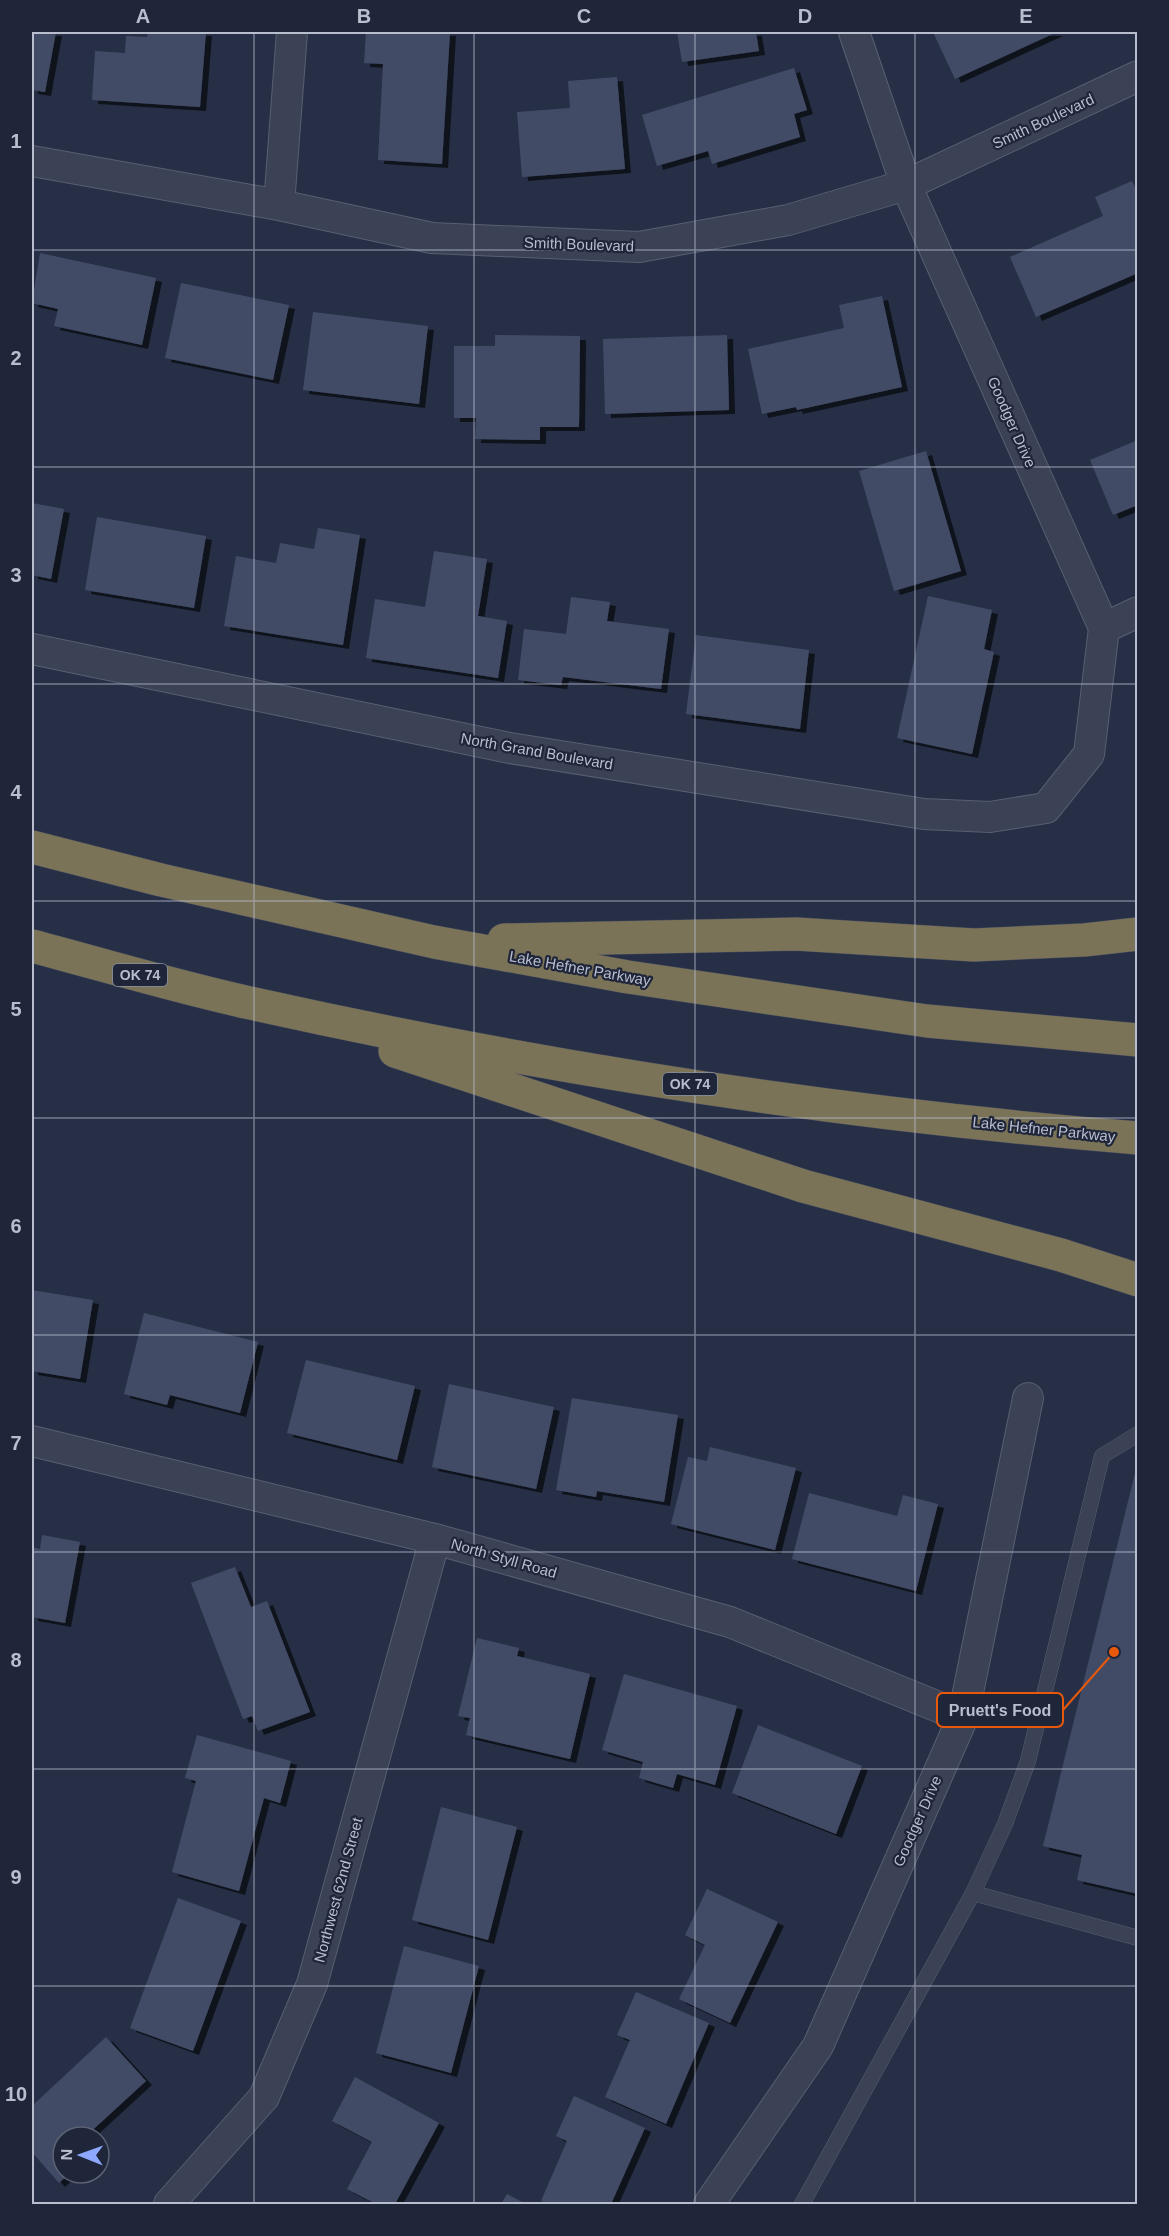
<svg xmlns="http://www.w3.org/2000/svg" width="1169" height="2236" viewBox="0 0 1169 2236" font-family="Helvetica,sans-serif">
<style>
.building{fill:#434c66;filter:url(#shadow)}
.lines{fill:none;stroke-linecap:round;stroke-linejoin:round}
.service-casing{stroke:#595f72;stroke-width:16}
.minor-casing{stroke:#595f72;stroke-width:32}
.motorway-casing{stroke:#42495c;stroke-width:34}
.service{stroke:#3b4255;stroke-width:15}
.minor{stroke:#3b4255;stroke-width:30}
.motorway{stroke:#7b7358;stroke-width:33}
.grid{fill:none;stroke:#b9bece;stroke-width:1.5;stroke-opacity:0.55}
.labels{text-anchor:middle;dominant-baseline:central;stroke-width:4.5;stroke-linejoin:round;paint-order:stroke}
.shield{fill:#1f263a;stroke:#8b90a2;stroke-width:1.5}
.shield-label{font-size:14px;font-weight:bold;fill:#b9bece}
.street-label{font-size:15px;fill:#b9bece;stroke:#1f263a}
.leader{fill:none;stroke:#e8590c;stroke-width:2}
.callout-dot{fill:#e8590c;stroke:#1f263a;stroke-width:2}
.callout{fill:#1f263a;stroke:#e8590c;stroke-width:2}
.callout-label{font-size:16px;text-anchor:middle;font-weight:bold;fill:#b9bece}
.neatline{fill:none;stroke:#b9bece;stroke-width:2}
.grid-label{font-size:20px;text-anchor:middle;font-weight:bold;fill:#b9bece}
</style>
<defs>
<filter id="shadow"><feDropShadow dx="6" dy="4" stdDeviation="0" flood-color="#0009"/></filter>
</defs>
<rect width="100%" height="100%" fill="#262f46"/>
<path class="building" d="M32,32H56L45,92L32,90Z
M148,32H206L200,107L92,100L95,51L125,53L126,36L147,37Z
M366,32H450L442,164L378,160L383,64L364,63Z
M677,32H756L759,51L682,62Z
M933,32H1057L955,79Z
M794,68L807,110L794,114L800,137L712,164L708,151L657,166L642,115Z
M617,77L625,169L522,177L517,112L570,108L568,81Z
M1132,181L1138,194V273L1036,317L1010,257L1103,216L1095,197Z
M40,253L156,278L142,345L54,326L58,309L32,303Z
M181,283L289,305L273,380L165,358Z
M882,296L902,387L797,410L796,407L762,414L748,349L844,328L839,305Z
M313,312L428,326L419,404L303,390Z
M495,335L580,336L579,427H540V440L475,439L476,418H454V346H495Z
M727,335L729,410L605,414L603,339Z
M1138,440V505L1113,515L1090,460Z
M926,451L961,571L894,591L859,471Z
M32,503L64,509L51,579L32,575Z
M97,517L206,536L194,608L85,590Z
M318,528L360,535L343,645L224,626L236,556L276,563L280,543L314,549Z
M434,551L487,559L478,616L507,621L498,678L366,658L375,599L425,607Z
M928,596L992,610L984,649L994,652L972,754L897,738Z
M571,597L610,602L607,621L669,629L661,689L563,677L561,685L518,680L524,629L566,634Z
M696,635L809,650L800,729L686,714Z
M32,1290L93,1300L80,1379L32,1371Z
M144,1313L258,1342L240,1413L170,1395L167,1405L124,1394Z
M306,1360L415,1386L397,1460L287,1433Z
M449,1384L554,1407L536,1489L432,1467Z
M572,1398L678,1415L664,1502L597,1491L596,1497L556,1490Z
M710,1447L796,1468L775,1550L671,1524L688,1457L707,1461Z
M1138,1461V1894L1077,1880L1082,1855L1043,1846Z
M809,1493L897,1516L903,1495L938,1504L916,1591L792,1559Z
M42,1535L80,1542L65,1623L32,1617V1547L40,1549Z
M235,1567L251,1607L267,1601L310,1712L258,1731L252,1716L243,1719L191,1583Z
M477,1638L519,1648L517,1656L590,1674L570,1759L466,1735L470,1718L458,1716Z
M624,1674L737,1706L715,1785L677,1774L673,1788L639,1778L643,1762L602,1750Z
M758,1725L862,1766L836,1834L732,1793Z
M197,1735L291,1761L280,1803L264,1798L239,1891L172,1872L196,1781L185,1778Z
M441,1807L517,1827L488,1940L412,1920Z
M707,1889L778,1922L730,2023L679,1999L705,1945L685,1935Z
M178,1898L241,1921L193,2051L130,2028Z
M404,1946L479,1966L451,2073L376,2053Z
M636,1992L709,2023L666,2124L605,2097L630,2040L617,2035Z
M106,2037L146,2081L85,2137H63V2173H70L59,2183L32,2152V2106Z
M355,2077L439,2123L395,2204H376L347,2189L372,2142L332,2121Z
M574,2096L645,2128L611,2204H550L541,2201L567,2141L556,2136Z
M507,2194L526,2204H501Z"/>
<g class="lines">
<g class="service-casing">
<path id="service" d="M973,1893L1005,1824L1028,1761L1102,1456L1138,1434
M802,2204L973,1893L1138,1938"/>
</g>
<g class="minor-casing">
<path id="minor" d="M32,161L279,205L432,238L639,247L788,220L906,185L1138,76
M279,205L292,32
M1104,628L1138,612
M32,649L510,748L924,814L990,817L1046,808L1089,754L1104,628L906,185L854,32
M32,1441L435,1539L730,1622L963,1717
M169,2204L264,2097L312,1984L435,1539
M709,2204L818,2046L963,1717L1028,1398"/>
</g>
<g class="motorway-casing">
<path id="motorway" d="M32,847L161,880L434,942L628,977L927,1021L1138,1040
M504,940L796,934L974,945L1084,940L1138,934
M32,946C104,965 177,987 250,1003C542,1068 840,1114 1138,1138
M395,1051L803,1186L1061,1255L1138,1280"/>
</g>
<use href="#service" class="service"/>
<use href="#minor" class="minor"/>
<use href="#motorway" class="motorway"/>
</g>
<path class="grid" d="M254,32V2204M474,32V2204M695,32V2204M915,32V2204M32,250H1138M32,467H1138M32,684H1138M32,901H1138M32,1118H1138M32,1335H1138M32,1552H1138M32,1769H1138M32,1986H1138"/>
<g class="labels">
<g class="shield">
<rect x="113" y="964" width="54" height="22" rx="4.5"/>
<rect x="663" y="1073" width="54" height="22" rx="4.5"/>
</g>
<g class="shield-label">
<text x="140" y="975">OK 74</text>
<text x="690" y="1084">OK 74</text>
</g>
<g class="street-label">
<text transform="translate(1043 121) rotate(-25)">Smith Boulevard</text>
<text transform="translate(579 244) rotate(2)">Smith Boulevard</text>
<text transform="translate(1012 422) rotate(66)">Goodger Drive</text>
<text transform="translate(537 751) rotate(10)">North Grand Boulevard</text>
<text transform="translate(580 968) rotate(10)">Lake Hefner Parkway</text>
<text transform="translate(1044 1129) rotate(6)">Lake Hefner Parkway</text>
<text transform="translate(504 1558) rotate(16)">North Styll Road</text>
<text transform="translate(917 1821) rotate(-66)">Goodger Drive</text>
<text transform="translate(338 1890) rotate(-75)">Northwest 62nd Street</text>
</g>
</g>
<path class="leader" d="M1114 1652L1063 1710"/>
<circle class="callout-dot" cx="1114" cy="1652" r="6"/>
<rect class="callout" x="937" y="1693" width="126" height="34" rx="6"/>
<g class="callout-label">
<text x="1000" y="1716">Pruett's Food</text>
</g>
<rect width="1169" height="2236" fill="none" stroke="#1f263a" stroke-width="66"/>
<g transform="translate(81 2155) rotate(271)"><circle r="28" fill="#1f263a" stroke="#5d6375" stroke-width="1.5"/>
<path d="M0-4.5L10 22L0 15L-10 22Z" fill="#8ea8fe"/>
<text y="-9" font-size="16" font-weight="bold" text-anchor="middle" fill="#b9bece">N</text>
</g>
<rect x="33" y="33" width="1103" height="2170" class="neatline"/>
<g class="grid-label">
<text x="143" y="23">A</text>
<text x="364" y="23">B</text>
<text x="584" y="23">C</text>
<text x="805" y="23">D</text>
<text x="1026" y="23">E</text>
<text x="16" y="148">1</text>
<text x="16" y="365">2</text>
<text x="16" y="582">3</text>
<text x="16" y="799">4</text>
<text x="16" y="1016">5</text>
<text x="16" y="1233">6</text>
<text x="16" y="1450">7</text>
<text x="16" y="1667">8</text>
<text x="16" y="1884">9</text>
<text x="16" y="2101">10</text>
</g>
</svg>
